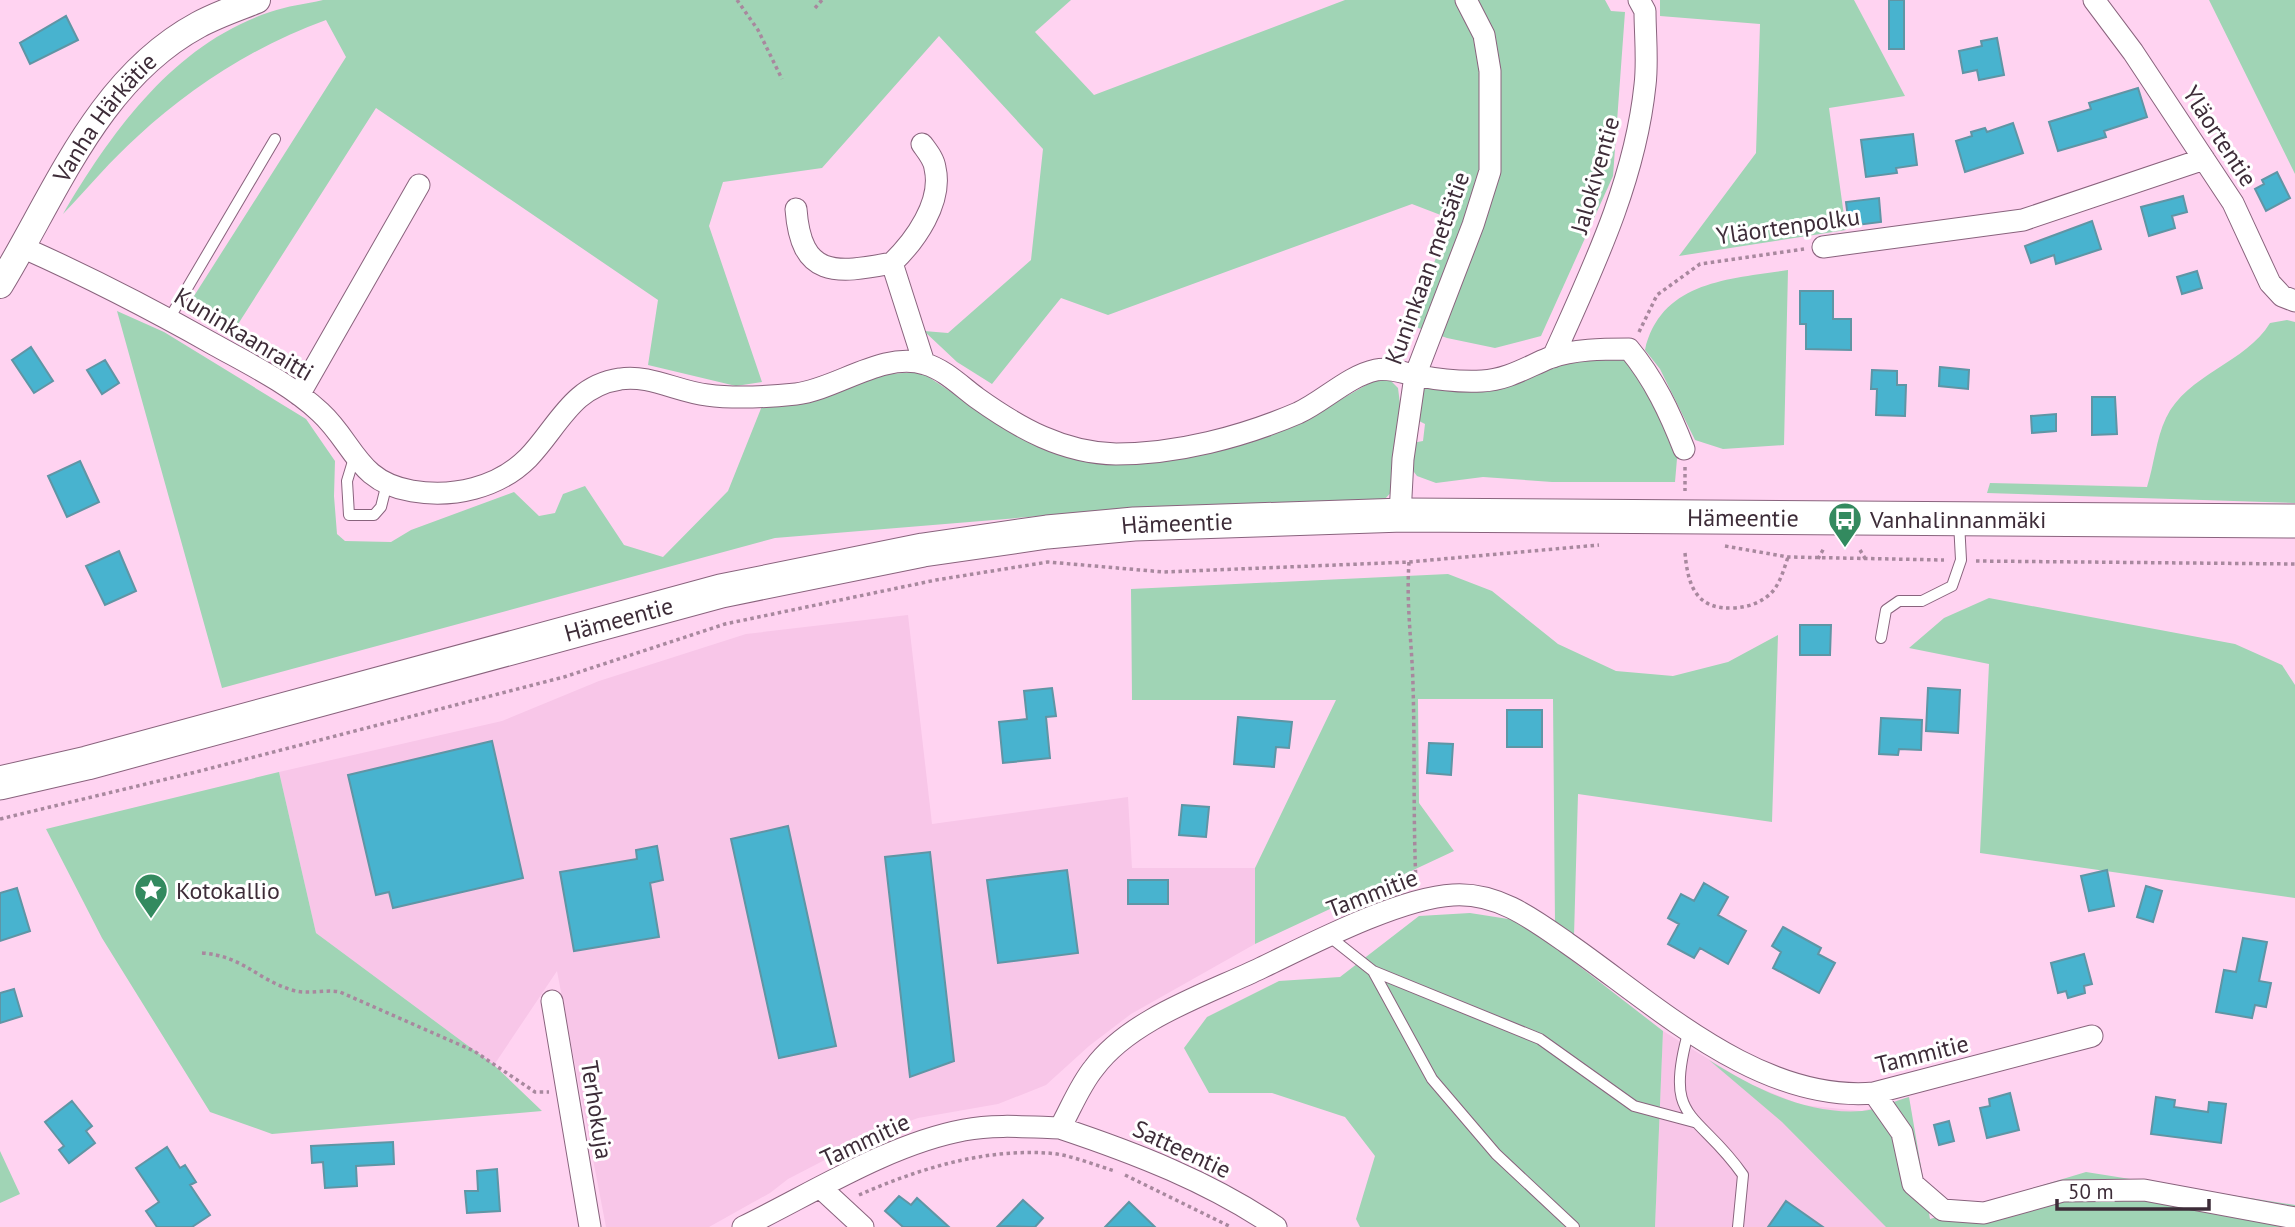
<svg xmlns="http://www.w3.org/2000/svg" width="2295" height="1227" viewBox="0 0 2295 1227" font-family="'PT Sans',sans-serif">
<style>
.built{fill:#f8c6e8}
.green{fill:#a0d4b5}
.building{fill:#48b3cf;stroke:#5f95a5;stroke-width:2}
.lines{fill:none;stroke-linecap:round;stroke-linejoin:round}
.service-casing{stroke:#89637d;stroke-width:12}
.minor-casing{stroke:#89637d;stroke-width:23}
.tertiary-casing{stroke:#89637d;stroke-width:28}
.trunk-casing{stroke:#89637d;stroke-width:35}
.path{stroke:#a8889e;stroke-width:3.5;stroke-dasharray:3.5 3.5;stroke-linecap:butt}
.service{stroke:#fff;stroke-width:10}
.minor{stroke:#fff;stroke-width:21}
.tertiary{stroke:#fff;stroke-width:26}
.trunk{stroke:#fff;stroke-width:33}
.labels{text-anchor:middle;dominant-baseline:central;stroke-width:6;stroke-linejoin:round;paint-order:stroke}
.street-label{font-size:24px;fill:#3d2c38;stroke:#fff}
.poi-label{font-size:24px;fill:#3d2c38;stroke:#fff;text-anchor:start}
</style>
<rect width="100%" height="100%" fill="#ffd3f1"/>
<path class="built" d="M908,615L932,824L1128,797L1132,868H1255V944L1131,1014L1089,1046L1046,1085L998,1104L918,1118L877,1133L788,1179L770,1193L709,1227H606L557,971L494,1065L316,933L279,772L502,721L599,681L746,634Z
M1663,1031L1747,1083L1802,1105L1862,1111L1909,1097L1929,1227H1655Z"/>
<path class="green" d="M323,0H1071L1035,32L1094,95L1345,0H1605L1611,11L1625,12L1613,176L1541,336L1495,348L1447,338L1410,325L1451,219L1412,204L1108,315L1061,298L992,384L957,362L924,331L948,333L1031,260L1043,149L939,36L822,168L723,182L709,226L762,382L736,386L648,365L658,300L376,108L233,332L187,307L346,57L326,20C258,44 191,87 138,136C111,160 88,188 63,214C112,131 174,44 270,12C287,6 306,4 323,0Z
M1660,0H1854L1905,96L1829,108L1846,230L1679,256L1756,153L1760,24L1660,16Z
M2210,0H2295V174L2209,0Z
M1788,270L1784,445L1723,449L1695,440L1660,369L1645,350C1661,281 1729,279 1788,270Z
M117,311L164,332L306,419L335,461L334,496L337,534L345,541L391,542L411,530L514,492L539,516L555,513L563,494L585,486L624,545L663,557L728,491L762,406L887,374L921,372L1016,435L1085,461L1303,421L1375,380H1390L1398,388L1400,404L1395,488L1385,499L1287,502L1041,516L775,538L222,688Z
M2287,320L2295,322V503L1987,493L1990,483L2147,487C2154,465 2156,439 2166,418C2187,374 2246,363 2270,323Z
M1623,358L1632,364L1678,447L1675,482H1552L1483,477L1436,483L1417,476L1408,464L1412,443L1423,441L1425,424L1417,420L1423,388L1552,362Z
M1448,574L1492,591L1558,644L1616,671L1673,676L1728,662L1778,635L1772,822L1578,794L1574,936L1555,924L1553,699H1418L1419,803L1454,851L1255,944V868L1336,700H1132L1131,589Z
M1989,598L2235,644L2282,665L2295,685V898L1980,853L1989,664L1909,648L1944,618Z
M279,772L316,933L494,1065L542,1111L272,1134L210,1112L102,938L46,829Z
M1470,913L1521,921L1663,1031L1655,1227H1360L1356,1219L1375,1156L1345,1117L1272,1093H1209L1184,1048L1207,1017L1279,981L1340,977L1419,916Z
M1709,1060C1754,1088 1806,1115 1862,1111C1877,1110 1894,1101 1909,1097L1930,1219L2086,1172L2295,1205V1227H1886L1782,1122Z
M0,1151L20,1194L0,1203Z"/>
<path class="building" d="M1889,0H1904V49H1889Z
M66,16L78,40L30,64L20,43Z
M1997,38L2004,75L1979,80L1977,70L1963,73L1959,51L1982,46L1981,41Z
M2138,88L2147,117L2104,131L2106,137L2058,151L2049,122L2091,109L2089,103Z
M2013,123L2023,153L1965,172L1956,141L1972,136L1971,132L1985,128L1987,132Z
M1913,134L1917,165L1896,168L1897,173L1866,177L1861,140Z
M2277,172L2290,198L2266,211L2255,189L2264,184L2262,180Z
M2183,196L2187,212L2172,216L2175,228L2149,236L2141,207Z
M1879,198L1881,222L1849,226L1846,202Z
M2092,221L2101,249L2056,264L2054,255L2031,263L2025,246Z
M2197,271L2202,288L2182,294L2177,277Z
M1800,291H1833V319H1851V350L1806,349V324H1800Z
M31,347L53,381L34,393L12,360Z
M105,360L119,383L102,394L87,370Z
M1940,367L1969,370L1968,389L1939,386Z
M1872,370L1897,371V385H1906L1905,416L1876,415L1877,389H1871Z
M2092,397H2115L2117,434L2092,435Z
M2056,414V431L2032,433L2031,416Z
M80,461L99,502L67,517L48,476Z
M119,551L136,591L105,605L86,566Z
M1800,625H1831L1830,655H1800Z
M1052,688L1056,716L1046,717L1050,758L1003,763L999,722L1027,719L1024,691Z
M1928,688L1960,690L1958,733L1926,731Z
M1507,710H1542V747H1507Z
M1238,717L1292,722L1289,748L1276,747L1274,767L1234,764Z
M1881,718L1922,720L1921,750L1899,749L1898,755L1879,754Z
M492,741L523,878L393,908L389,892L376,895L348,775Z
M1429,743L1453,744L1451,775L1427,773Z
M1182,805L1209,807L1206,837L1179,835Z
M788,826L836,1046L779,1058L731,839Z
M657,846L663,880L650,883L659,937L574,951L560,872L637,859L636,850Z
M930,852L954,1061L910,1077L885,857Z
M1067,870L1078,953L998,963L987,880Z
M2107,870L2114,906L2089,911L2081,876Z
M1128,880H1168V904H1128Z
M1704,883L1728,897L1718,915L1746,931L1728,964L1700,948L1694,958L1668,944L1679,924L1668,918L1681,894L1694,901Z
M2146,886L2162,891L2153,922L2137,917Z
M17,888L30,931L0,941V893Z
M1783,927L1821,948L1818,954L1835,963L1819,993L1773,968L1781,952L1772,946Z
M2243,938L2267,942L2259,981L2271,983L2266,1007L2255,1005L2252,1018L2216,1012L2224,970L2236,972Z
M2084,954L2092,984L2084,986L2085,993L2068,998L2066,991L2058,993L2051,963Z
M14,989L22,1016L0,1023V993Z
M2010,1093L2019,1130L1987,1138L1980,1108L1990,1106L1989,1099Z
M2156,1097L2175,1100L2174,1107L2208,1112L2209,1102L2226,1104L2221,1143L2151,1134Z
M72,1101L92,1126L86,1131L95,1143L69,1163L59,1150L64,1146L45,1122Z
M1949,1121L1954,1141L1939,1145L1934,1125Z
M393,1142L394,1164L356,1166L357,1186L325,1188L323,1162L312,1163L311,1146Z
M167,1147L180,1168L185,1165L196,1182L190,1185L210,1215L192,1227H157L146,1211L159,1202L136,1168Z
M497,1169L500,1211L467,1213L465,1191H478L477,1171Z
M899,1196L911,1205L917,1198L949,1227H903L885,1211Z
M1023,1200L1043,1218L1035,1227L998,1226Z
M1786,1201L1823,1227H1768Z
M1129,1202L1155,1227H1105Z"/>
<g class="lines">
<g class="service-casing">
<path id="service" d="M169,319L275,139
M354,458L347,481L349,515H374L381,507L387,483
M1881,638L1886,610L1899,601H1922L1952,586L1961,560L1959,522
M1330,937L1373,971L1432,1079L1496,1154L1574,1227
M1373,971L1540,1039L1634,1106L1694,1122
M1689,1030C1662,1124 1698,1110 1743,1175L1738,1227"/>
</g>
<g class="minor-casing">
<path id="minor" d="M2094,0L2133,52L2233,203L2270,283L2282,296L2295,301
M796,209C801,278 835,274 892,263C915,241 943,202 935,168C934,159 927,151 922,144
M1823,247L2023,220L2204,159
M24,248C89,277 153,310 215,345C251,365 290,384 320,412C354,443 357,482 412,491C453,498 498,488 528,458C558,427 572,386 620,379C648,374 679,392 707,395C736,399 767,397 796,394C837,389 883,351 925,364C944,369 962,387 977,398C1019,428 1063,453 1116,454C1177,454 1242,437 1298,413C1324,401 1348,376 1376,370C1391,367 1405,374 1420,376C1440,380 1461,382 1482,381C1507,380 1527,367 1549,358C1574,349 1603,349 1629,349C1654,379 1670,413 1684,449
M892,263L924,363
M1553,357C1592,270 1635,182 1645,85C1648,61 1645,35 1645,11L1639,0
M299,395L419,185
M1400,515L1403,459L1415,376L1473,225L1490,171V71L1484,35L1466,0
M552,1001L590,1227
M1874,1093L1902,1133L1913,1184L1943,1210L1984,1213L2063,1191L2144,1190L2295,1218
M1060,1128C1135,1153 1210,1182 1276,1227
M822,1189L863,1227
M743,1227C811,1194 889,1144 964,1130C995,1124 1028,1127 1060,1128C1071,1108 1080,1085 1094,1068C1130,1019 1207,994 1261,968C1311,944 1399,898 1453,895C1497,892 1533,919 1567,943C1655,1004 1759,1103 1874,1093L2092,1036"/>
</g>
<g class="tertiary-casing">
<g id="tertiary">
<path id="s1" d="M0,285C56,193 98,79 198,25C216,15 237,8 257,0"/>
</g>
</g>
<g class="trunk-casing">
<g id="trunk">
<path id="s2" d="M0,783L87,763L721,591L923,550L1047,532L1134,524L1403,515L2295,521"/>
</g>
</g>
<path class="path" d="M737,0L758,30L782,79
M815,8L822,0
M1639,332L1657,295L1700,264L1804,249
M1685,467V491
M1725,546L1788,557L1944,560
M1860,550L1866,560
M1685,553C1688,586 1696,610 1734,608C1747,607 1758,604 1769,595C1779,587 1784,569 1788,557
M1818,559L1824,548
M1976,561L2295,564
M1409,562C1406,604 1412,644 1413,685C1415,751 1413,817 1416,883
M0,819L200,771L564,677L725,624L936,580L1048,562L1164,572L1409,562L1599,545
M202,953C243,956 256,979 292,990C308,995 324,989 340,992L474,1051L535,1092H549
M1125,1175L1231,1227
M859,1195C918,1169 982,1149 1047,1153C1069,1154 1094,1165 1115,1171"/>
<use href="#service" class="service"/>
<use href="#minor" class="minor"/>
<use href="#tertiary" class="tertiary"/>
<use href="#trunk" class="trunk"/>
</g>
<defs>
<g id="bus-pin" transform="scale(1.75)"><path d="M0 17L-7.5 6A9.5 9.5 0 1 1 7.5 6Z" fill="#338a5f" stroke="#fff"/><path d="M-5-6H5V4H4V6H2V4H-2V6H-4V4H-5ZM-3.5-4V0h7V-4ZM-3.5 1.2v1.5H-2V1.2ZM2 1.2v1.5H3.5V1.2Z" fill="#fff"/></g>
<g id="sight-pin" transform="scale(1.75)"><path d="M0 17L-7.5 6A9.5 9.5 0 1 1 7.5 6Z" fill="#338a5f" stroke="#fff"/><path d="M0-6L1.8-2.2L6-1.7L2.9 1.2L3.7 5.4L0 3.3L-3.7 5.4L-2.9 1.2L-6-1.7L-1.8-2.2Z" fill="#fff"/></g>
</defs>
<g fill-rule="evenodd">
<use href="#bus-pin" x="1845" y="519"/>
<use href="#sight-pin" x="151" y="890"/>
</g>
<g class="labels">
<g class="street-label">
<text stroke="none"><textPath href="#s1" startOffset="198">Vanha Härkätie</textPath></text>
<text transform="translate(2220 136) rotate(57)">Yläortentie</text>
<text transform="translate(1595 175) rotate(-74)">Jalokiventie</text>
<text transform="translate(1788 226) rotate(-8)">Yläortenpolku</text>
<text transform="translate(1427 268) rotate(-70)">Kuninkaan metsätie</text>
<text transform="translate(244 334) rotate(31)">Kuninkaanraitti</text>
<text stroke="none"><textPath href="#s2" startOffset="1774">Hämeentie</textPath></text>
<text stroke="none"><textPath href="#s2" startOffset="1208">Hämeentie</textPath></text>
<text stroke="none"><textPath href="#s2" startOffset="640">Hämeentie</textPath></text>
<text transform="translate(1372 893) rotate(-21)">Tammitie</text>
<text transform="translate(1922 1054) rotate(-14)">Tammitie</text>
<text transform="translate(597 1110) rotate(81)">Terhokuja</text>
<text transform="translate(865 1140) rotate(-25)">Tammitie</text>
<text transform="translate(1182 1149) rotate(25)">Satteentie</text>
</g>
<g class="poi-label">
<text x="1870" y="519">Vanhalinnanmäki</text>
<text x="176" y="890">Kotokallio</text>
</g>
</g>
<path d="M2057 1199v10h152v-10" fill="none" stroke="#3d2c38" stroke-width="3.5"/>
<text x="2068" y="1199" font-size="21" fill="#3d2c38" stroke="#ffffff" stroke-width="5" paint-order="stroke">50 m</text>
</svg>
